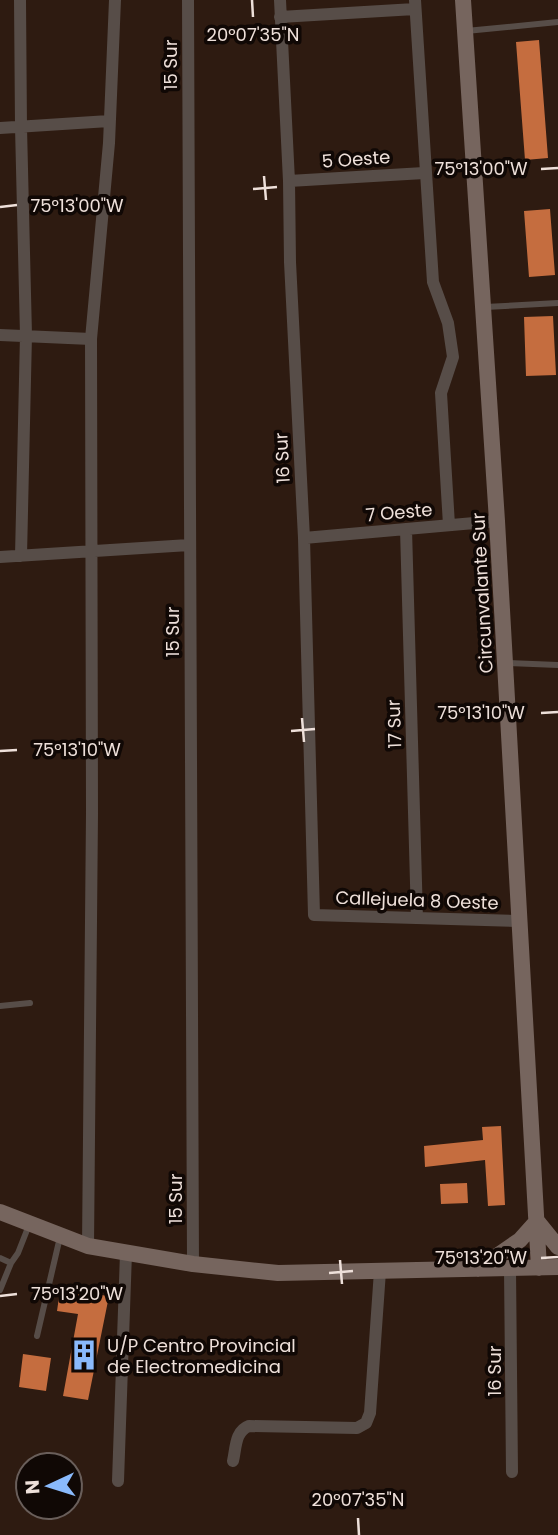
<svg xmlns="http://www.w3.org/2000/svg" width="558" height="1535" viewBox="0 0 558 1535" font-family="Poppins,sans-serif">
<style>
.building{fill:#c56d3f}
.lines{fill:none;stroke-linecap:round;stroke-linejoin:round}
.service{stroke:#574d48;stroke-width:6}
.minor{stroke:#574d48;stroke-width:12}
.secondary{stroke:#76655e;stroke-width:16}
.ticks{fill:none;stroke:#eee0da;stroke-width:2.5}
.labels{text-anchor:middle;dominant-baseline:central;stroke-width:7;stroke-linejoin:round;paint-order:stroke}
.street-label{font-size:18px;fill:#eee0da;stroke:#100805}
.poi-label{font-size:18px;fill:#eee0da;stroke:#100805;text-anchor:start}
.ticks-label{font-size:18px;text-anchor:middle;fill:#eee0da;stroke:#100805;stroke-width:7;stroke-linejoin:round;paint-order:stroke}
</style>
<rect width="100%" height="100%" fill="#2e1b11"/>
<path class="building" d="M539,40L548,158L525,160L516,42Z
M550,209L555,275L529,277L524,211Z
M553,316L556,375L526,376L524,317Z
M501,1126L505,1205L488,1206L485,1160L425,1167L424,1146L483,1140L482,1127Z
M467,1183L468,1203L441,1204L440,1184Z
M60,1290L109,1296L88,1400L63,1396L78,1314L57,1311Z
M23,1354L51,1358L46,1391L19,1387Z"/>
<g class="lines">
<path class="service" d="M466,31L558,22
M485,307L558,303
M507,663L558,665
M0,1006L30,1003
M0,1258L11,1263L18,1253L29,1225
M0,1290L11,1263
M37,1336L60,1237"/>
<path class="minor" d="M20,0L21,127L26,335L21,556
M188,0L193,1264
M280,0L289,181L290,262L304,538L314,915L520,921
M415,0L433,282L448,323L453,357L441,393L449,525
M280,17L415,9
M0,128L109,121
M289,181L424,173
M0,335L91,339
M406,529L417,918
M304,538L497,521
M0,557L189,545
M88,1246L92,813L91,339L109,143L115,0
M510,1269L512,1472
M233,1461C236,1448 235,1431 249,1426L357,1428L366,1423L370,1413L380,1271
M118,1481L126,1253"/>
<path class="secondary" d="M463,0L497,521L539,1268
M0,1212L88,1246L193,1264L278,1273L558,1267
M478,1269L520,1240L537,1221L558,1247"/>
</g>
<path class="ticks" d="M252,0L253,17M541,169L558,168M264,176L266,200M253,189L277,187M0,207L17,205M541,713L558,712M302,718L304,742M291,731L315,729M0,751L17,750M541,1258L558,1257M340,1260L342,1284M329,1273L353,1271M0,1296L17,1294M358,1518L359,1535"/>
<defs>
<g id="building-bare" transform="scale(2.415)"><path d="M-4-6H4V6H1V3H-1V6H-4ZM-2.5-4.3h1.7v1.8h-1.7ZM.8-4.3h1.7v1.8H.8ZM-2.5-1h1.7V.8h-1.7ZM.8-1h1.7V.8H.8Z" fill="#8abafc" stroke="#100805" stroke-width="2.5" paint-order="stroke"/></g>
</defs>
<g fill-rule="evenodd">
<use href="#building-bare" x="84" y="1355"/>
</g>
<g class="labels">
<g class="street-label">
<text transform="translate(170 65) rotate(-90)">15 Sur</text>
<text transform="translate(356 159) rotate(-4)">5 Oeste</text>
<text transform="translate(282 458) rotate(-93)">16 Sur</text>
<text transform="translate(399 512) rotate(-5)">7 Oeste</text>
<text transform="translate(482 593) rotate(-93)">Circunvalante Sur</text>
<text transform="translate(172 632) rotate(-90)">15 Sur</text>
<text transform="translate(394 724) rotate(-92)">17 Sur</text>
<text transform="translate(417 900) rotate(2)">Callejuela 8 Oeste</text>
<text transform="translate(175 1199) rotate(-90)">15 Sur</text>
<text transform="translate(494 1371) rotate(-90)">16 Sur</text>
</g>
<g class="poi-label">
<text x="107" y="1345">U/P Centro Provincial<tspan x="107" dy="21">de Electromedicina</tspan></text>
</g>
</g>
<g class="ticks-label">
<text x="253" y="41">20°07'35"N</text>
<text x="481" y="175">75°13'00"W</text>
<text x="77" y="212">75°13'00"W</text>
<text x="481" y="719">75°13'10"W</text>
<text x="77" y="756">75°13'10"W</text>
<text x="481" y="1264">75°13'20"W</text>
<text x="77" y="1300">75°13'20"W</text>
<text x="358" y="1506">20°07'35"N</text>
</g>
<g transform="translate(49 1486) rotate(266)"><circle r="33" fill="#100805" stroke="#695e5a" stroke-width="2"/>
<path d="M0-5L12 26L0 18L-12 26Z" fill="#8abafc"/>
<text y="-10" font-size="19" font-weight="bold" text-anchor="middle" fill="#eee0da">N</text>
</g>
</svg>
